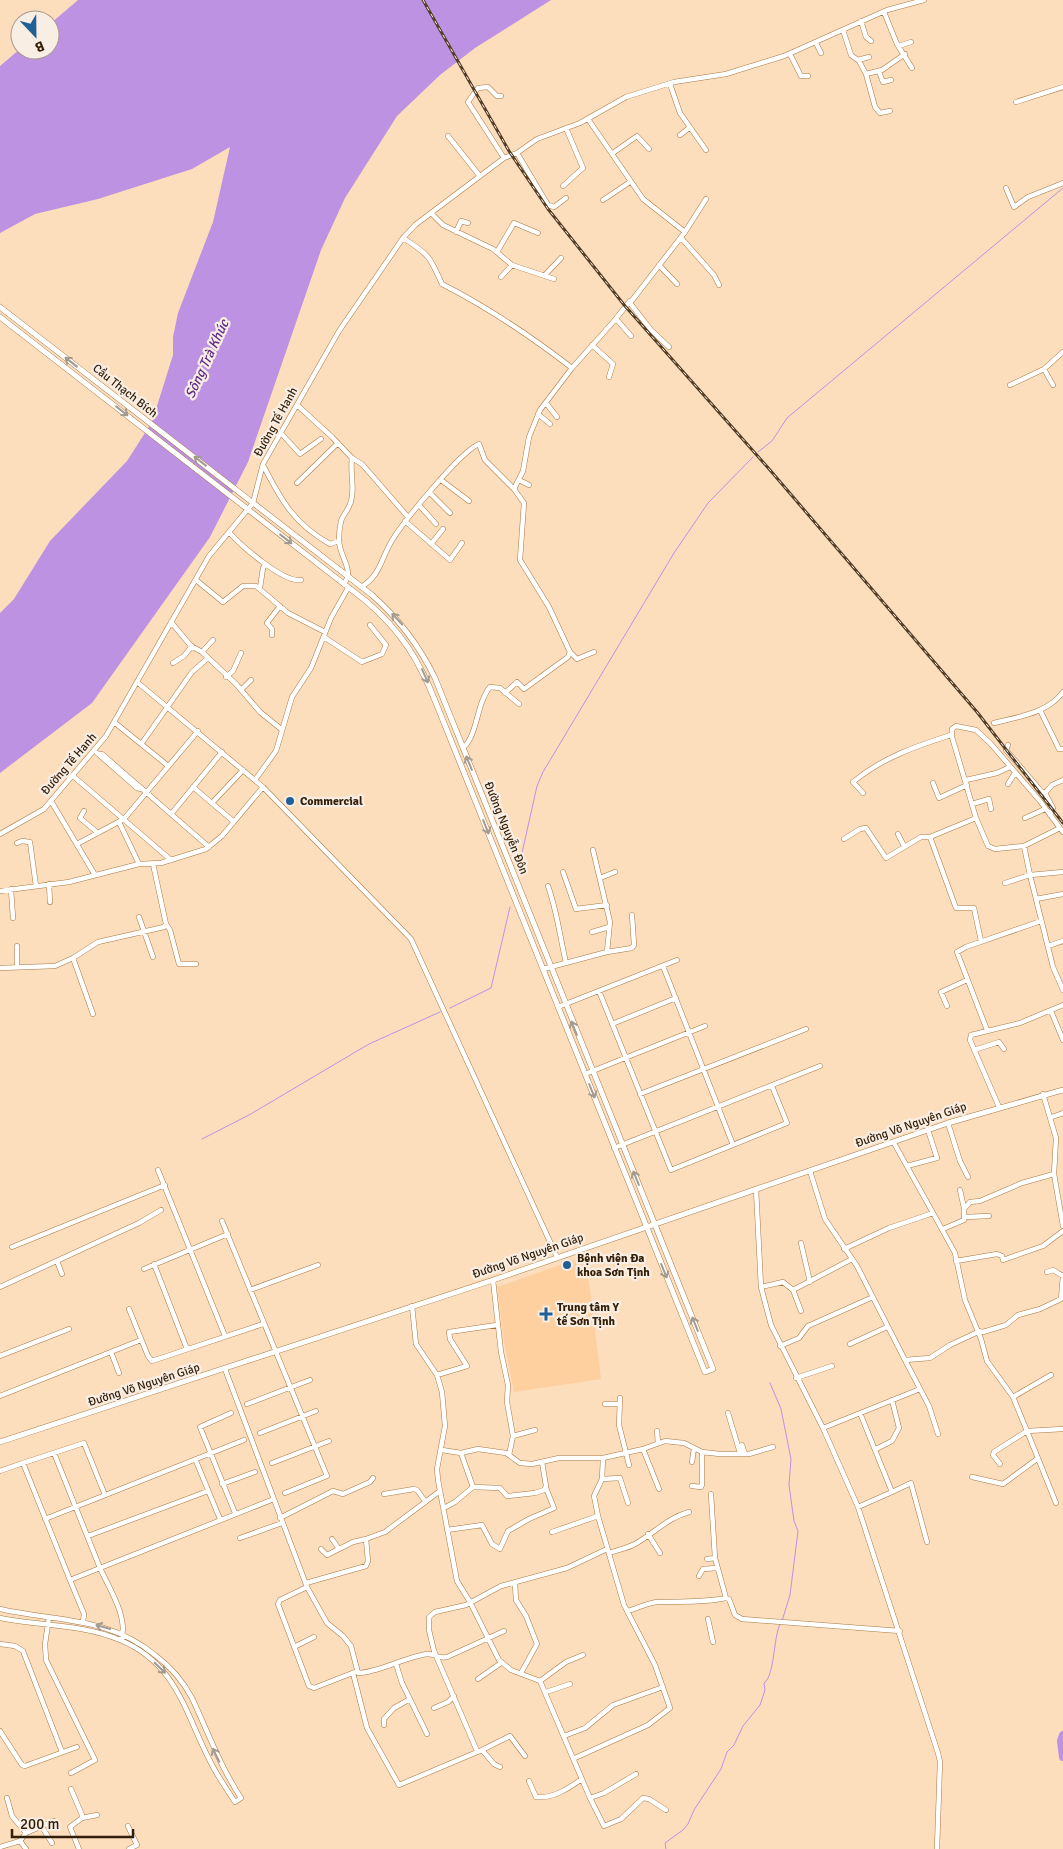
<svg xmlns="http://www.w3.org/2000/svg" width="1063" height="1849" viewBox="0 0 1063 1849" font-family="Signika,sans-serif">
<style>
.built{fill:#fed09f}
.water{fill:#bd92e2}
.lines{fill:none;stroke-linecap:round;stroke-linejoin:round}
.stream{stroke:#bd92e2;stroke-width:1}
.river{stroke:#bd92e2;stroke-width:8}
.minor-casing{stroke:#a97944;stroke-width:5.5}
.major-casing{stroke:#a97944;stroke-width:6}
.minor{stroke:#fff;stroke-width:4.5}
.major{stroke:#fff;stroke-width:5}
.rail-casing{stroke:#533d24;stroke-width:3}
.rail{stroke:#f9eee4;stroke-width:1;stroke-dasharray:4;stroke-linecap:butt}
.oneway{stroke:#a39a90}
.poi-dot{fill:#206096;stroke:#f9eee4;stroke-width:2}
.labels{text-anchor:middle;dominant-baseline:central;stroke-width:4.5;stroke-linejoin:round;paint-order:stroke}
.street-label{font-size:12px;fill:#331f08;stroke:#f9eee4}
.poi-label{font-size:12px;font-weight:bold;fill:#331f08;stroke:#f9eee4;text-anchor:start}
.water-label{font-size:14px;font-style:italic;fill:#632d8a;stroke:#f9eee4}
</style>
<rect width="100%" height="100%" fill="#fcddbc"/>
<path class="built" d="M586,1256L601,1379L514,1392L504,1341L497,1287Z"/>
<path class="water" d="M78,0H551L475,48L440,75L397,116L345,198L321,250L248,462L210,537L92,703L0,773V613L14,599L50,541L127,461L152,422L173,355V337L178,313L213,222L230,147L192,169L98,199L35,214L0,233V66L20,49L50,50V24Z"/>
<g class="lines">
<path class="stream" d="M758,452L772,441L787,418L1063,188
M518,871L537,786L543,772L674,553L708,503L753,457
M450,1008L491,988L510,907
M202,1139L249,1115L369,1044L440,1012
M770,1383L781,1409L791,1459L789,1485L794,1521L798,1531L790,1595L782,1621
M666,1849L665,1843L683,1830L688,1824L694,1810L721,1769L727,1752L734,1745L743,1726L760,1705L765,1690L764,1683C775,1675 773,1639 780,1624"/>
<path class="river" d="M1063,1735L1061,1741L1063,1757"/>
<g class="minor-casing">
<path id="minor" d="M884,12L897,44L912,68
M861,21L866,37L871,41
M843,30L851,55L859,61L866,74L875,107L880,113L890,111
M816,43L821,53
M899,46L911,42
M790,54L801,76H808
M858,60L869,57
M879,72L883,82L891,80
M866,74L882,70L905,54
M670,84L680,113L706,150
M501,96H497L488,87L478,88L468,102L504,158
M1016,102L1063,87
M588,119L643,199L685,232L630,303L651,330L669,347
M680,135L689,128
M448,136L479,175
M517,153L548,205L554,207L566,198
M613,153L637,136L649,149
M563,186L583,168L566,128
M1006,188L1014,207L1028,197L1063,183
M603,200L630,182
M431,213L443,225L493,249L512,265L554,279
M456,232L461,221L468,223
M685,232L706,199
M403,238C429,254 430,257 442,284C487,307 532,337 572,368
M682,239L714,275L719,285
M497,252L514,223L538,233
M659,265L677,284
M545,275L561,258
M501,277L512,265
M614,321L630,301
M592,345L613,364L609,377
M1044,369L1053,385
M1010,385L1044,369L1063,352
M546,403L557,417
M297,405L332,437L352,458L362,464L408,517
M538,414L550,424
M281,433L300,454L321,439
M263,465C281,500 294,524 330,544L339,541
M441,480L469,501
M519,480L529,485
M297,483L338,443
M514,489L523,471L529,437L540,410L572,368L614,321H618L631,336
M430,493L450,513
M419,505L436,524
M405,521L450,560L462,543
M229,532C241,546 284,583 301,580
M431,544L443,529
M196,580L223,602L243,586H256L288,613L325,632
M344,584C355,569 339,557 339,540C339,535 340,526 341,521C344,512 351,509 352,496C354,483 350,472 352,458
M361,587C379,577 381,560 390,544C401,524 460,452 479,444L485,460L514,489L524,503L520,560L549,607L570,652L577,659L594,652
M260,588L263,568L265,565
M171,622L191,646L202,652L236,684L260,712L281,729
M272,635V629L267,623L280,606
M324,637L362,662L382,654L386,645L370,625
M202,652L213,640
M173,663L184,656L192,646
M226,677L233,671L241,653
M137,682L263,787L411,939L557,1257
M241,690L251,680
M505,693L517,682L524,689L568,657L570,652
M1040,710L1059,749H1063
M114,722L167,765
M994,723C1018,717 1048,713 1063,692
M142,743L192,672L207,659
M1008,745L1006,750L1041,791L1045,793
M463,748C478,735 476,704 490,687L500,688L519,704
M97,753L137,788L141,789
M99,754H102L209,847
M73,776L171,860
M255,780L276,751L292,697L311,668L331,618L348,588
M966,780L997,773L1010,767
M933,783L939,798L967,785
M1008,784L1015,773
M193,787L233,821
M863,793L853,782C882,758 916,746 951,735
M51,801L95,875
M212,803L243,770
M972,804L989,799L991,809
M84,811L80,818L98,833
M172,813L222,752
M1050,815L1053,808L1045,793L1052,785L1063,780
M1025,818L1045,809
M119,822L139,864
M1063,832L1040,801L991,744L976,730L956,726L952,729V737L976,818L988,846L995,849L1024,846L1030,875L1063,872
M0,834L44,809L106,736L209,556L253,503L263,464L339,331L403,238L415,225L504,158L517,153L537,139L580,123L626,97L674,82L726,74L784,56L887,10L924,0
M898,834L904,846
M930,837L956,908H974L981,941
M844,839L860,829L866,828L886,858L921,837H930L976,818
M17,843L22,841L30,842L36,886
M77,844L124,819L198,731
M1024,846L1060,828
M593,850L610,922L607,952
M563,872L576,909L607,905
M600,878L615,872
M1005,883L1030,875L1053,967L1063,990
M49,884L50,902
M548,886C557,911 560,937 566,963
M11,889L13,918
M0,891L69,882L139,864L161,863L206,849L222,836L263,787
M1036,899L1063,894
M139,917L153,957
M166,924L170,930L179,964H196
M592,932L609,927
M17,946V966
M1048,946L1063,941
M73,958L93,1014
M663,966L733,1145
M0,968L55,966L73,958L98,942L164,927L166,924L153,864
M543,969L607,952L632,948L634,945L632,915
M599,991L671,1170L787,1123L772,1086
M947,1006L941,992L967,980
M558,1007L677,960
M1051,1011L1063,1040
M612,1024L676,998
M987,1030L957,952L966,947L1041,921
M974,1050L999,1042L1004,1049
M585,1074L705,1026
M640,1094L806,1029
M1043,1094L1056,1138L1054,1174L1063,1226
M999,1107L970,1040L971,1035L1020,1023L1063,1005
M1052,1117L1063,1113
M948,1123L960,1161L968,1177
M894,1143L933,1213
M614,1148L820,1066
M907,1166L937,1158L928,1130
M158,1170L225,1336
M810,1171L825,1219L857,1266L905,1360L930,1358L950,1345L978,1332
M756,1189L761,1287L771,1325L823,1428L858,1507L938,1753L940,1762L937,1849
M960,1190L964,1208
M965,1217L989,1216
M222,1221L327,1476L285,1493
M943,1229L964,1220V1209L970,1202L980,1201L1022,1183L1054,1174
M801,1243L810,1282
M12,1247L165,1185
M844,1249L889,1228L933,1213L955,1253L965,1300L981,1339L987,1361L1013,1397L1027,1431L1063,1429
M57,1261L62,1274
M956,1261L997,1254L1002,1256L1003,1260L1043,1246L1063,1231
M154,1264L187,1349
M144,1269L228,1234
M493,1280L501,1352L508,1385L507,1402L513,1436L509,1455
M0,1287L139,1223L161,1210
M761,1287L783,1282L793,1290L852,1259
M250,1290L318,1265
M793,1290L801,1311
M412,1306L416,1344L437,1375L442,1392L445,1426L437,1469L438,1480L457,1581L470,1602L499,1660L511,1670L540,1681L590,1798L604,1826L621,1819L643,1798L649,1799L666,1810
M129,1309L148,1356L152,1361L263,1324
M978,1331L983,1332L1006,1325L1018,1315L1040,1309L1061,1299L1063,1276L1053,1270L1047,1272
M850,1344L887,1327
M780,1346L799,1338L808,1326L873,1297
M111,1352L119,1373
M0,1356L69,1329
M905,1360L929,1406L938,1434
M225,1369L307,1587L327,1623L343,1636L351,1646L358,1673C378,1673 407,1656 428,1654C435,1654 439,1659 447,1657L504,1631
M437,1375L467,1366L450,1339L449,1332L497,1325
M796,1378L832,1366
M0,1396L141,1340
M1013,1397L1051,1375
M620,1398L619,1425L629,1465
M247,1404L310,1380
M605,1404H619
M231,1413L200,1427L235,1513
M728,1413L740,1453
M823,1428L920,1389
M657,1431L658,1443
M260,1433L316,1411
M513,1436L535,1430
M742,1445L745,1454
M643,1449L659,1489
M876,1449L892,1441L899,1428L892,1400
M442,1450L461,1453L478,1449L506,1453L520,1463L532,1464L559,1458H603L643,1449L665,1441L684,1443L702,1452L720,1454H749L773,1447
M461,1453L473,1487
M196,1461L220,1519
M692,1462L694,1448
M23,1463L84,1443L105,1495
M272,1463L329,1441
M1000,1464L993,1455L994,1452L1027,1431L1056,1503
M0,1471L23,1463L70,1580L100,1568L54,1453
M972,1477L1003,1484L1037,1459
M602,1479L620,1478L628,1503
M222,1484L255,1472
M692,1486L701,1487L702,1485V1452
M892,1492L911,1483L927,1542
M384,1494L414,1489L417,1490L425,1501
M711,1494L715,1558L726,1598
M858,1507L892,1492L860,1413
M444,1508L455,1502L473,1487L500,1488L507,1496L535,1493L544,1490L546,1486L542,1462
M280,1518L333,1491L343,1494L370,1482L373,1478
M45,1519L244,1440
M447,1530L482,1525L492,1544L500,1549L508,1531L529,1519L554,1508L546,1488
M552,1532L598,1516
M648,1534L660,1553
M88,1536L208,1491
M240,1538L282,1523
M332,1539L339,1549
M321,1549L327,1555L353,1542L366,1539
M609,1553C618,1550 628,1548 635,1544C655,1533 667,1518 689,1512
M707,1559L715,1558
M699,1576L703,1569L717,1568
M70,1580L84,1614L83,1622
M306,1583L366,1566L368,1561L366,1539L385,1532L440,1491
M515,1584L516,1600L526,1616L537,1644L521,1673
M307,1587L280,1600L278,1604L309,1686L314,1688L355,1672
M0,1609C56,1622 108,1616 155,1655C171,1667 183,1681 192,1698C208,1732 220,1766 241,1798L235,1802C226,1788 216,1774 209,1759C185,1712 176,1663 120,1640C83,1624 40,1626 0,1618
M628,1611C638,1608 649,1602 659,1602C682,1601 703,1603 726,1598L729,1599L735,1615L742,1619L900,1631
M49,1617L45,1644L46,1660L95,1760L71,1773
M708,1619L713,1642
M121,1640C129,1618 109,1588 100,1568L274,1499
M0,1644L15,1646L23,1651L62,1752
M294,1647L314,1637
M396,1664L402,1683L427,1734
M353,1673L367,1728L399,1785L482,1750L510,1736L525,1756
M478,1679L501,1663
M540,1681L566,1662L583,1655
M546,1692L570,1684
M434,1708L448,1702L454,1696
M384,1725V1719L394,1708L410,1699
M0,1731L22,1765L25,1766L77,1747
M564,1736L585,1728L613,1705L663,1687
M482,1750L494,1764L500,1767
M477,1751L434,1651L429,1630V1617L435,1612L466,1605L501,1586L567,1568L607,1549
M575,1758L648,1725L670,1708L655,1665L624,1605L598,1516L594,1496L602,1479L603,1458
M529,1781L536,1797C553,1799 569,1788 582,1779
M71,1789L82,1815V1818L70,1827L79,1849
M7,1798L12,1816L26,1833
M590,1798L604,1793L636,1774
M82,1818L97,1815
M128,1826L137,1845L129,1849
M42,1827L52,1843
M20,1841L26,1849
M0,1847L20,1841L26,1833L54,1821"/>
</g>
<g class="major-casing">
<path id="major" d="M0,307L372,595C399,619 419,645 435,678L713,1369L705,1372L436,703C419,660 402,632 366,601L0,317
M0,1442L493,1280L948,1123L1063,1090"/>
</g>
<use href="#minor" class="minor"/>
<use href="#major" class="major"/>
<g class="rail-casing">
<path id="rail" d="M423,0L509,151L548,209L625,306L770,470L977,712L1063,823"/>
</g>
<use href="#rail" class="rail"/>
</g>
<defs><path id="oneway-shaft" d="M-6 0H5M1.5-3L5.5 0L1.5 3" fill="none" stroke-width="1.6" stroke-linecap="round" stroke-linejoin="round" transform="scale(1.25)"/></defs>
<g class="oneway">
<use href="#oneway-shaft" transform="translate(71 362) rotate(-142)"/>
<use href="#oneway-shaft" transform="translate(122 411) rotate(38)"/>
<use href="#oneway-shaft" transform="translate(200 461) rotate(-142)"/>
<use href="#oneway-shaft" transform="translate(286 539) rotate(38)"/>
<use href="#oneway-shaft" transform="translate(397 619) rotate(-133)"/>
<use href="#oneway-shaft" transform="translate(425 676) rotate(66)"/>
<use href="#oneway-shaft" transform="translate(469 763) rotate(-112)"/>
<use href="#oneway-shaft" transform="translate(486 827) rotate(68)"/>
<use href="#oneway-shaft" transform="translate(574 1028) rotate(-112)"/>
<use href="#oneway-shaft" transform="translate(592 1091) rotate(68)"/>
<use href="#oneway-shaft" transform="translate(636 1178) rotate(-112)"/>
<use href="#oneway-shaft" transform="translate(664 1271) rotate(68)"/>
<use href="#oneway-shaft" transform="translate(695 1324) rotate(-112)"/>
<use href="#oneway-shaft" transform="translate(103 1627) rotate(-164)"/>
<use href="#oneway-shaft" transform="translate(160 1668) rotate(44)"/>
<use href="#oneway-shaft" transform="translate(216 1755) rotate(-116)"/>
</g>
<g class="poi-dot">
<circle cx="290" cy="801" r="5"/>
<circle cx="567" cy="1265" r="5"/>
<path d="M543.5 1306.5h5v5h5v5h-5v5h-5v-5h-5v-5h5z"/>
</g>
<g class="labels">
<g class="street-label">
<text transform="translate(125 391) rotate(38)">Cầu Thạch Bích</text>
<text transform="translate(276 422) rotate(-61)">Đường Tế Hanh</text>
<text transform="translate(69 764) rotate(-49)">Đường Tế Hanh</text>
<text transform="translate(506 828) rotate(68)">Đường Nguyễn Đôn</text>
<text transform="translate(911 1125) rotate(-19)">Đường Võ Nguyên Giáp</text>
<text transform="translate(528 1256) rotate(-19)">Đường Võ Nguyên Giáp</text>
<text transform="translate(144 1385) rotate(-18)">Đường Võ Nguyên Giáp</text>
</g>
<g class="poi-label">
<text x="300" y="801">Commercial</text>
<text x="577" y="1258">Bệnh viện Đa<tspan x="577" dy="14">khoa Sơn Tịnh</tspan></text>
<text x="557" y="1307">Trung tâm Y<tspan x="557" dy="14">tế Sơn Tịnh</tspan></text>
</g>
<g class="water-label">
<text transform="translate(207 359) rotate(-65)">Sông Trà Khúc</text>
</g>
</g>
<g transform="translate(35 35) rotate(158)"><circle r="24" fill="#f9eee4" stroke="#aa9b8c"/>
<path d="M0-4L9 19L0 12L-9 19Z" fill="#206096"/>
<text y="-8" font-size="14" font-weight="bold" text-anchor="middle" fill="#331f08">B</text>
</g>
<path d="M12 1829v8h121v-8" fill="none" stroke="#331f08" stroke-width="2.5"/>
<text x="20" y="1829" font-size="15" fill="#331f08" stroke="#f9eee4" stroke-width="4" paint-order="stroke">200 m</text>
</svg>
